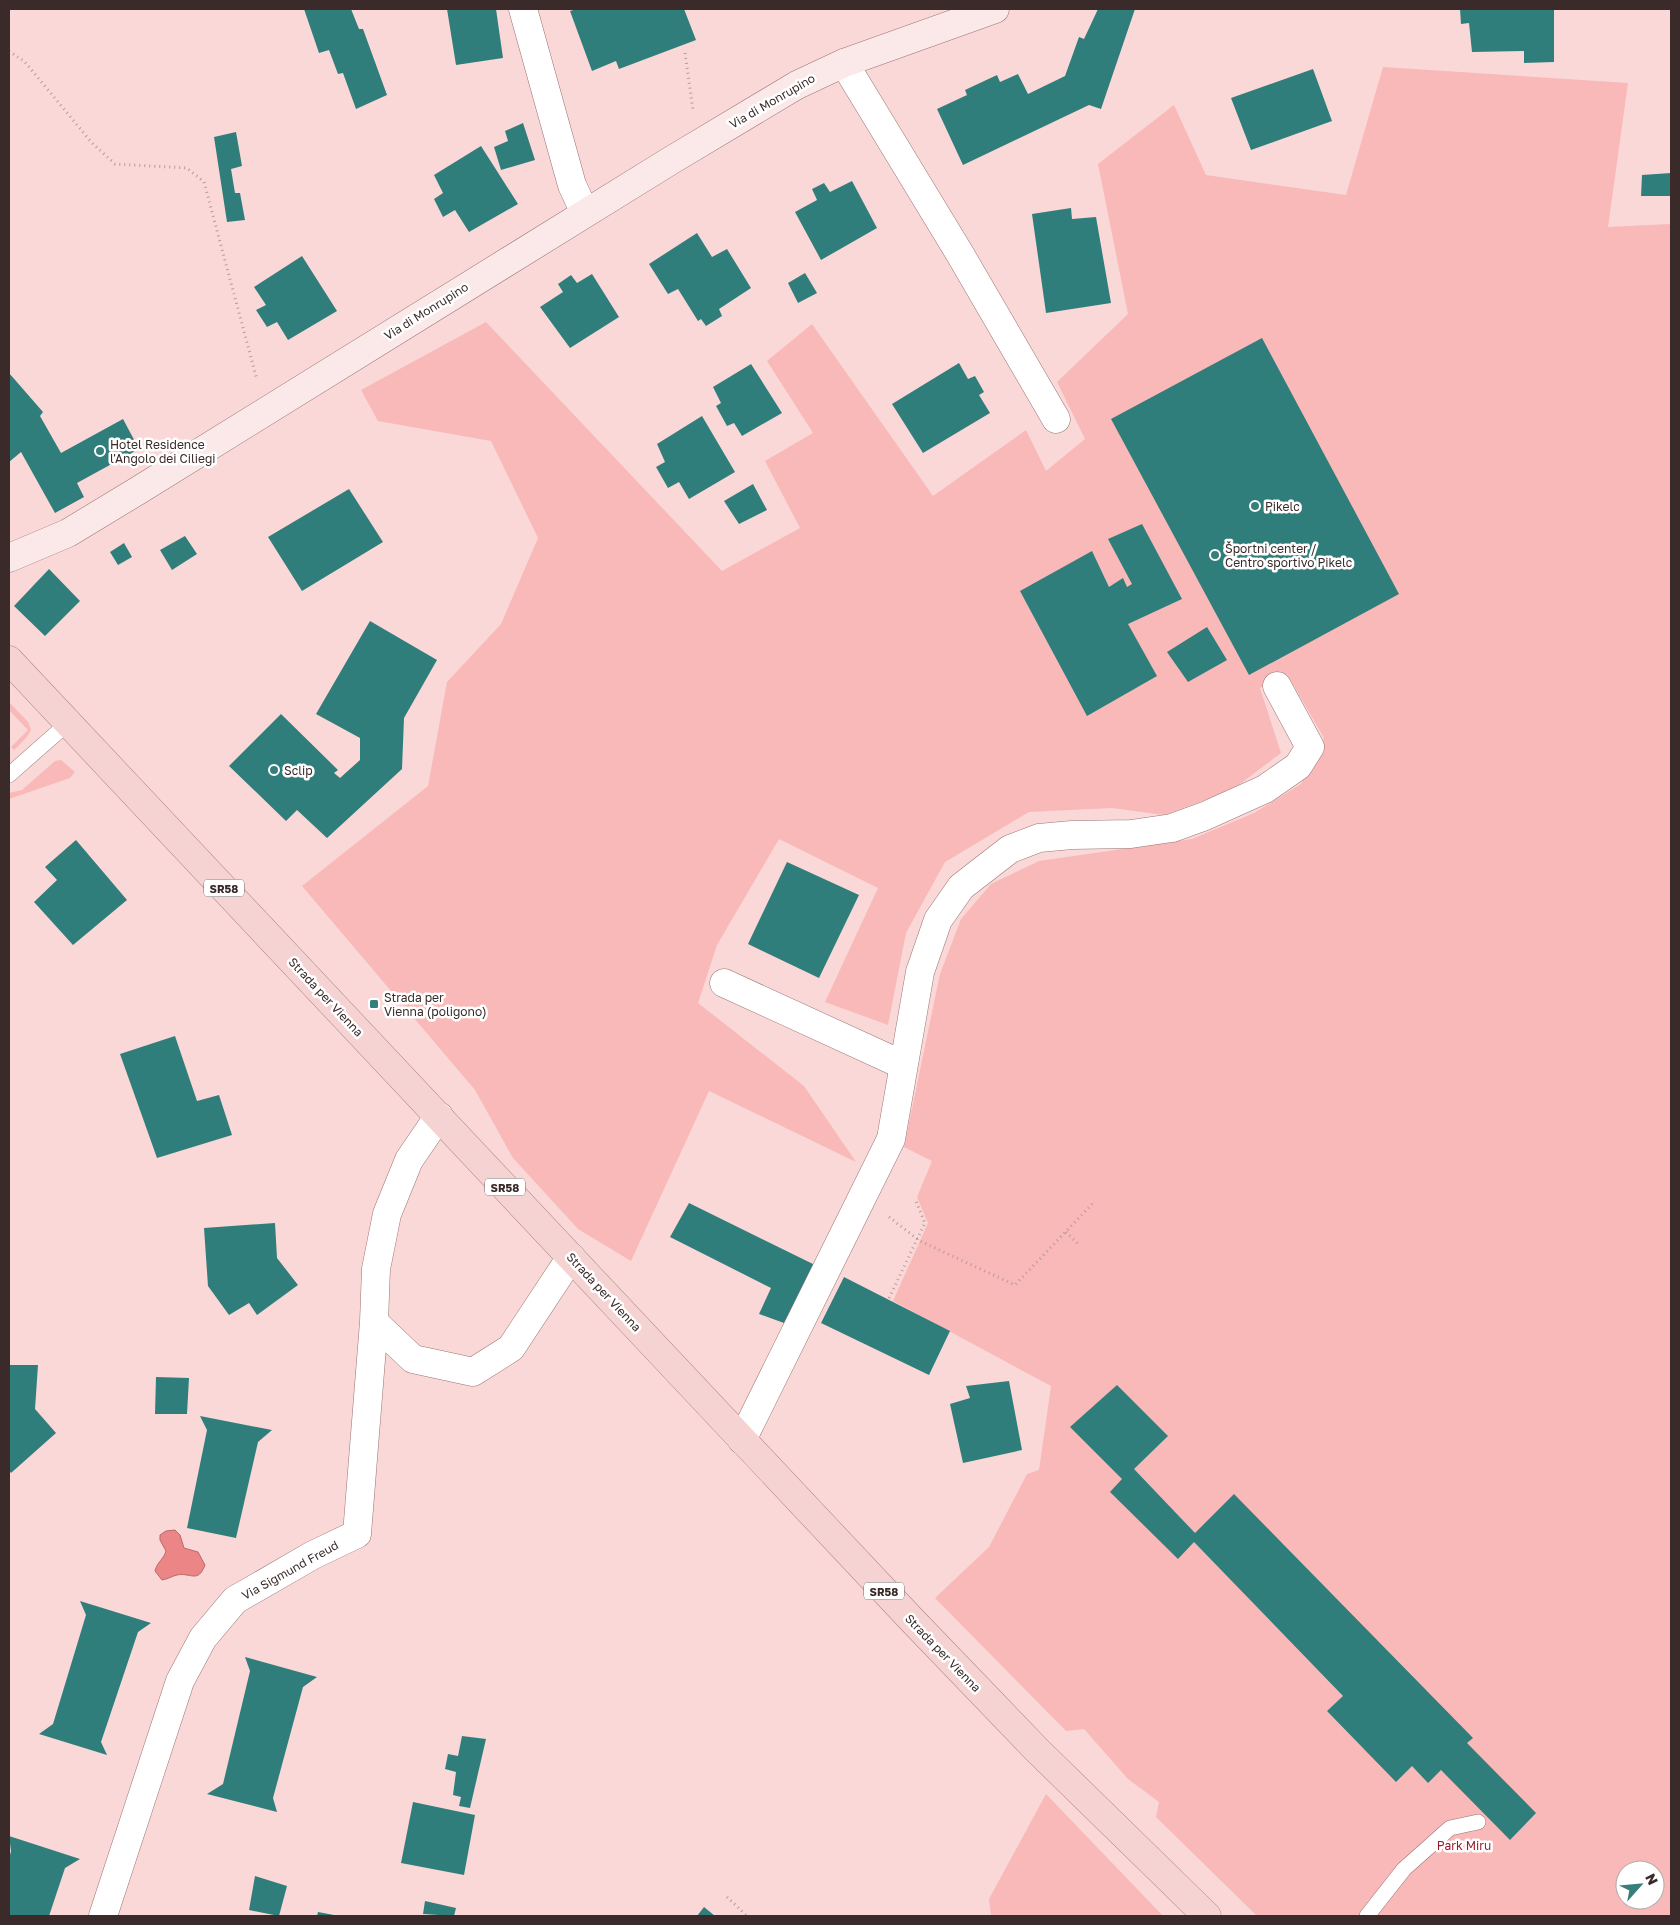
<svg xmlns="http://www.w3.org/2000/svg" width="1680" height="1925" viewBox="0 0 1680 1925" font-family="'Golos Text',sans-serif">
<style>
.green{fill:#f8b9b8;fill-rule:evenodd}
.water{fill:#ec8585;stroke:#b76a6a}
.building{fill:#307e7b}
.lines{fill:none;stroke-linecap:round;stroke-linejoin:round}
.service-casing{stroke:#9a7573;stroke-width:16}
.minor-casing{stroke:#9a7573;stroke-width:29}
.secondary-casing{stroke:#9a7573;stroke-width:29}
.primary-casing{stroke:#b08584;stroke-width:29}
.path{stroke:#b69b9a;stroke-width:3;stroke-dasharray:1 4;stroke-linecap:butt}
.service{stroke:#fff;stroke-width:15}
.minor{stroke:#fff;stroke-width:28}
.secondary{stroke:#fae9e8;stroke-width:28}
.primary{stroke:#f5d3d2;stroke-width:28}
.poi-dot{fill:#377f7b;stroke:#fff;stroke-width:2}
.labels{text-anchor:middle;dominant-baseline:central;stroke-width:5;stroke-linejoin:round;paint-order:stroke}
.shield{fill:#fff;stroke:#756a6a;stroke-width:1}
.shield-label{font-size:11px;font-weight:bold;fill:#3a2a2a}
.street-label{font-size:12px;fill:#3a2a2a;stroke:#fff}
.poi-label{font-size:12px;fill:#3a2a2a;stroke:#fff;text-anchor:start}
.park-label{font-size:12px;fill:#971d2c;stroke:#fff}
</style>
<rect width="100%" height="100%" fill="#fad8d7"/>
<path class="green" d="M1383,67L1628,83L1608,227L1671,224V1916H1257L1156,1817L1159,1802L1128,1779L1084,1729L1066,1731L935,1598L989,1547L1027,1474L1039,1470L1051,1386L893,1301L928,1223L917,1197L932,1161L904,1147L940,974L961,919L991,884L1039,861L1192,839L1254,813L1301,784L1324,738L1287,674L1260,688L1281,753L1232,790L1164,815L1112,808L1029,812L945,862L906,933L888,1025L825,1002L878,888L779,839L717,945L698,1003L804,1086L856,1162L709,1091L631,1261L578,1229L513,1158L475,1090L302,886L428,786L447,682L501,624L538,538L491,441L378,421L361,390L486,322L722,571L800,528L765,461L813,433L767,361L812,324L933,496L1026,430L1046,471L1085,439L1057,382L1128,314L1098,164L1174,105L1206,175L1346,195ZM1625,1870H1655V1900H1625Z
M9,702L28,722L31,730L26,738L14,750L11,747L28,730L9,710Z
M61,760L75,772L70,778L9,799V793L22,790L55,761Z
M1046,1794L1163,1916H991L989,1899Z"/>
<path class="water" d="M175,1530L180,1535L184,1548L198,1552L205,1565C198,1584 190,1572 177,1575C172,1576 168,1579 162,1580L155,1571C157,1562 164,1559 166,1551L160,1540V1535L166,1531Z"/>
<path class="building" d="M304,9H351L359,29H363L387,95L356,109L343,73L338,74L329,50L319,53Z
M447,9H496L503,58L456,65Z
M577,9H684L696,40L619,69L616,61L592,71L570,11Z
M1098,9H1135L1101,109L1089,105L963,165L937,109L967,95L965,90L997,75L1000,82L1018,74L1028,94L1065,76L1079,37L1084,39Z
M1460,9H1554V62L1524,63V51L1472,52L1469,23L1461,24Z
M1313,69L1332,121L1251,150L1231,98Z
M523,123L535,160L501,170L494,147L508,141L505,131Z
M236,132L242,166L231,169L235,193H240L245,220L227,222L214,137Z
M481,146L518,204L469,232L455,210L443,217L434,199L443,193L434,175Z
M1671,173V196H1641L1642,175Z
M852,181L877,228L821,260L795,212L817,200L812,189L824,183L830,192Z
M1071,208L1072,219L1096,217L1111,303L1046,313L1032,214Z
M697,233L712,257L727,249L751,288L719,309L722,316L706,326L701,319L698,321L678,289L668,294L649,264Z
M302,256L337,311L288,340L277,322L267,327L256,310L266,305L254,287Z
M805,273L817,293L798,303L788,283Z
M592,274L619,317L570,348L540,307L563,292L558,284L571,275L577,283Z
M1262,338L1399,594L1249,675L1111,419Z
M959,363L968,379L975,376L984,392L979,395L990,413L923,453L892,404Z
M751,364L782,413L742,436L734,423L727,426L716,406L721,403L713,387Z
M9,373L43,412L40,416L61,453L123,419L139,449L77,483L84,497L55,513L21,452L9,462Z
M702,416L735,472L689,499L679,482L668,488L656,467L665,462L657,444Z
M753,484L767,510L739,524L724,501Z
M349,489L383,542L302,591L268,537Z
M1142,524L1182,599L1128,624L1157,676L1087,716L1020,591L1092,551L1109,587L1123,578L1127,587L1132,584L1108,539Z
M185,536L197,554L172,570L160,550Z
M124,543L132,557L118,565L110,552Z
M49,569L80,601L45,636L14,606Z
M370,621L437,660L404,718L402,769L327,838L297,810L286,821L229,766L281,714L338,770L334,773L340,778L360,760V738L316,714Z
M1207,627L1227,660L1188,682L1167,652Z
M76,840L127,900L73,945L34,902L57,880L45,867Z
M787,862L859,895L819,978L748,944Z
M175,1036L197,1101L219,1095L232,1135L157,1158L120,1054Z
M689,1203L815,1265L784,1323L759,1314L771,1288L670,1237Z
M275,1223L277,1258L298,1285L257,1315L249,1303L229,1315L208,1286L204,1228Z
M844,1277L950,1331L929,1375L821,1323Z
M10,1365H38L35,1409L56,1433L11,1473L9,1470Z
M156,1377L189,1378L187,1414H155Z
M1009,1381L1022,1450L963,1463L950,1404L970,1398L966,1386Z
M1117,1385L1168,1436L1134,1469L1195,1533L1234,1494L1473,1738L1467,1743L1536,1813L1510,1840L1441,1770L1428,1783L1412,1766L1396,1782L1327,1711L1343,1696L1194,1542L1178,1559L1110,1492L1122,1479L1070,1427Z
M200,1416L272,1430L258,1442L236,1538L187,1528L207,1430Z
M80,1601L151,1623L138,1632L101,1742L107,1755L39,1734L53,1724L86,1615Z
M245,1657L317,1677L303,1687L273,1798L277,1812L207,1794L223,1784L250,1671Z
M462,1736L486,1739L470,1808L459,1806L461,1797L453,1795L456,1772L445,1769L448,1754L458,1756Z
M413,1802L475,1815L464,1875L401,1863Z
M9,1836L80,1859L65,1868L49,1916H9V1859L11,1851Z
M255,1876L287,1886L279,1916L249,1910Z
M425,1901L456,1908L454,1916L423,1914Z
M704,1907L715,1916H697Z
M318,1912L334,1915L333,1916H317Z"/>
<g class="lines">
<g class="service-casing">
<path id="service" d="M9,775L68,723
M1367,1916L1404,1869L1450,1828L1478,1822"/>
</g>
<g class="minor-casing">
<path id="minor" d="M523,9L572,185L585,213
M844,63L960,254L1056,419
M724,983L903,1065
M439,1116L409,1160L387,1214L376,1269L374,1322L413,1359L473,1372L511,1348L571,1257
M742,1440L891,1139L920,972L938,920L961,887L1010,849L1039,838L1072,835L1131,834L1172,828L1205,816L1265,789L1298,766L1310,747L1277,686
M103,1916L180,1681L203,1638L235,1600L313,1555L357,1534L374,1322"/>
</g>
<g class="secondary-casing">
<path id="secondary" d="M9,558L68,533L139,490L670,161L797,85L844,63L995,9"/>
</g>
<g class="primary-casing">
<path id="primary" d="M9,660L911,1619L1036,1749L1207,1916"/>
</g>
<path class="path" d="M9,51L25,62L92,143L115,164L187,168L204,182L257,380
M685,53L693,110
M889,1217L920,1241L1015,1285L1094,1202
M1066,1232L1080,1246
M889,1298L925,1223L916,1201
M727,1897L747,1916"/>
<use href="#service" class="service"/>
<use href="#minor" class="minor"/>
<use href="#secondary" class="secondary"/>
<use href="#primary" class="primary"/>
</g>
<g class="poi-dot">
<circle cx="100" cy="451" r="5"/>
<circle cx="1255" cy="506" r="5"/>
<circle cx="1215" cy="555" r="5"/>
<circle cx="274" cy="770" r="5"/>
<rect x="369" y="999" width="10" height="10" rx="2.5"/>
</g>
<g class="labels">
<g class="shield">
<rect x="204" y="879.5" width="40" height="17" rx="4"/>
<rect x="485" y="1178.5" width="40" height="17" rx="4"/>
<rect x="864" y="1582.5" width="40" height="17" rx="4"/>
</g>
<g class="shield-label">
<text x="224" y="888">SR58</text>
<text x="505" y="1187">SR58</text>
<text x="884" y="1591">SR58</text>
</g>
<g class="street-label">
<text transform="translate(772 101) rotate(-30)">Via di Monrupino</text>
<text transform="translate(426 311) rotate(-32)">Via di Monrupino</text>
<text transform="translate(326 997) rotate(47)">Strada per Vienna</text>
<text transform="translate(604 1292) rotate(47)">Strada per Vienna</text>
<text transform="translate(290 1570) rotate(-29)">Via Sigmund Freud</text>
<text transform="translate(943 1653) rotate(46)">Strada per Vienna</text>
</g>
<g class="poi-label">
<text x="110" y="444">Hotel Residence<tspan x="110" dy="14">l'Angolo dei Ciliegi</tspan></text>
<text x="1265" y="506">Pikelc</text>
<text x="1225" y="548">Športni center /<tspan x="1225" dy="14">Centro sportivo Pikelc</tspan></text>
<text x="284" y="770">Sclip</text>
<text x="384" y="997">Strada per<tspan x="384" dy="14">Vienna (poligono)</tspan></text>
</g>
<g class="park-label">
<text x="1464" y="1845">Park Miru</text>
</g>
</g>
<rect width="1680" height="1925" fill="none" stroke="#3a2a2a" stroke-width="20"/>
<g transform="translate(1640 1885) rotate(63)"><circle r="24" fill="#ffffff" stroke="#b0aaaa"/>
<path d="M0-4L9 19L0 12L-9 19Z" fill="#377f7b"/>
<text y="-8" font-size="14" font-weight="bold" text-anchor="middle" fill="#3a2a2a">N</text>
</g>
</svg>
